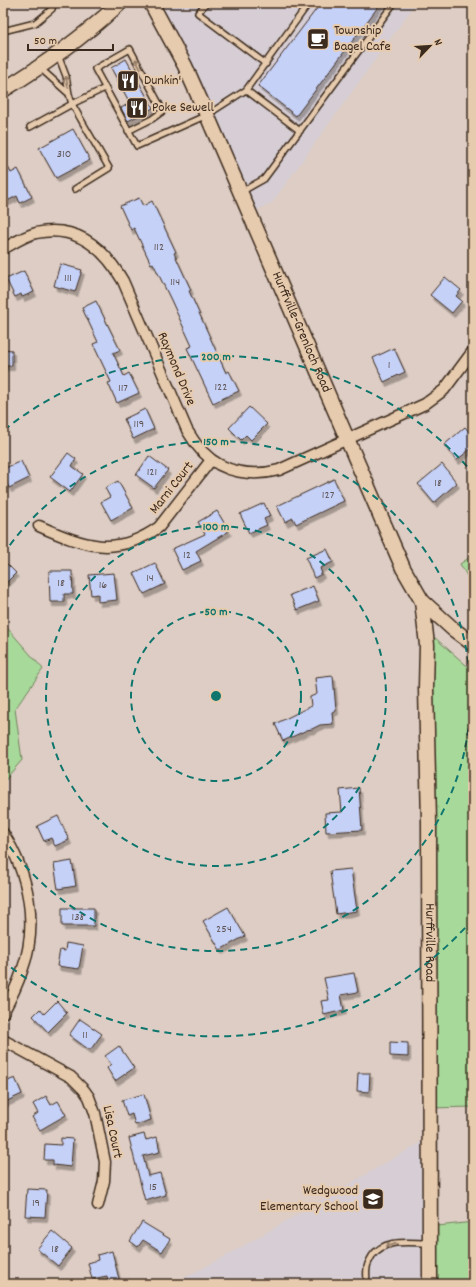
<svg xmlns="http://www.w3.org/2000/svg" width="476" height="1287" viewBox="0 0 476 1287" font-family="Dekko,sans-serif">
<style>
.built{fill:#d6ced4}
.green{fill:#a7d99a;stroke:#71825c}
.building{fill:#c6d1f8;stroke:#3b2a1e;filter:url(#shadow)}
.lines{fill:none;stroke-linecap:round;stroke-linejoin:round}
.lane-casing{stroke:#3b2a1e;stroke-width:8}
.street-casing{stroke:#3b2a1e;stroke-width:13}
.secondary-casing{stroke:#3b2a1e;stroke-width:17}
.lane{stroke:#e7cbae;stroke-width:5}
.street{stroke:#e7cbae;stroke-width:10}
.secondary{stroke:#e7cbae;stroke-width:14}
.oneway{stroke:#917a66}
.ring{fill:none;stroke:#0f766e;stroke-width:2;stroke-dasharray:7 5}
.labels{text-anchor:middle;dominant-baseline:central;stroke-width:4;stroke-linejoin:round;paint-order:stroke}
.number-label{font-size:12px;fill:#5e5454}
.poi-label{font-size:14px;fill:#3b2a1e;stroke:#e7cbae;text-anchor:start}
.street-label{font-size:14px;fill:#3b2a1e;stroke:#e7cbae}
.centre{fill:#0f766e;stroke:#e7cbae;stroke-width:2}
.ring-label{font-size:12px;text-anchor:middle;font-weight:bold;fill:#0f766e;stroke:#e7cbae;stroke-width:4;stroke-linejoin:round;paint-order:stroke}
</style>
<defs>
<filter id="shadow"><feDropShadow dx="2.5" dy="4.5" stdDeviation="0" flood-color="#0004"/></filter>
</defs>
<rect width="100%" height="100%" fill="#ddcdc4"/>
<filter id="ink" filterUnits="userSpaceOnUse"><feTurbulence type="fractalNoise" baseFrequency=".025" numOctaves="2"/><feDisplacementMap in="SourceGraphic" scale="8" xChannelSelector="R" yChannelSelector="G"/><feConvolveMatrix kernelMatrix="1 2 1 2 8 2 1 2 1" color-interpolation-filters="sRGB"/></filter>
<g filter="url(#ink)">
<path class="built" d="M151,3H416L272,203L249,214Z
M423,1141V1284H172L224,1257Z"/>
<path class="green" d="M473,555V586L460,564Z
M3,623L43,669L15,709L22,760L3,782Z
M426,630L473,671V1107L428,1108Z
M473,1222V1284H429V1227Z"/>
<path class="building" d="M321,3H381L296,116L258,86Z
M126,59L153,108L128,121L121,108L130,103L111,68Z
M73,129L90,160L56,178L39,148Z
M3,158L11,173L18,169L32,197L20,203L17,196L3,203Z
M139,198L143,206L152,201L176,252L174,253L191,290L189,291L204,324L226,373L229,371L239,391L213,403L187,348L192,346L171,300L153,263L151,264L134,228L131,230L120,206Z
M60,264L82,270L75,292L54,286Z
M24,271L34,292L22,297L21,294L15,297L6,279Z
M445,277L461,290L456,296L462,301L452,313L430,295Z
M96,301L120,350L113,353L124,376L129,373L139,393L117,403L108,383L111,382L93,344L98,342L82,308Z
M394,348L405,372L384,382L373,358Z
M3,349L12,350V366H3Z
M249,407L267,424L251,440L246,435L241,440L229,428Z
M145,409L154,429L133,439L124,419Z
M465,427L473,436V447L457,460L444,445Z
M68,453L76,459L72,466L83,474L70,492L50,477Z
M149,456L168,470L154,488L136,475Z
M21,461L29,478L9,488L3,476V469Z
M442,464L457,483L434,503L418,484Z
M334,479L344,501L296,524L293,518L285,522L277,506Z
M118,481L133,508L111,520L101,502L110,497L105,488Z
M264,503L270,516L264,519L267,525L249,533L240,514Z
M217,511L229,531L196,551L201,561L182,570L172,549L205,534L198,522Z
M327,549L333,562L320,568L322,574L314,578L306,558Z
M3,560L16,573L3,586Z
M155,563L165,584L144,594L134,573Z
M49,571H72L73,594H64V602H50Z
M114,573L117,600L98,602V594L91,595L89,575Z
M313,586L319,601L297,610L290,595Z
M333,676L336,710L332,712L333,724L320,725L312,729L307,730L283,741L275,724L311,706L310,697L317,694L315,678Z
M359,788L362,830L326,832L325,813L342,812L340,790Z
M58,816L69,840L55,846L51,838L44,841L37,826Z
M72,861L76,886L58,889L54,864Z
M351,869L357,911L336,914L330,871Z
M228,907L245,936L220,950L203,921Z
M62,908H94V926H62Z
M66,943L83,946L79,969L57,966L60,950L65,951Z
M354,973L358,992L341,995L344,1010L324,1015L321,1001L329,1000L324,978Z
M57,1001L67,1013L48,1032L33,1016L40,1009L44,1014Z
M80,1019L102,1034L91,1049H88L69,1035Z
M390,1042L408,1043V1057L390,1056Z
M119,1046L134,1068L115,1081L107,1068L111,1064L105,1056Z
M358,1073H370L369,1092L357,1091Z
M15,1078L22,1094L3,1103V1083Z
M144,1094L151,1120L135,1125L132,1114L127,1116L122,1100Z
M46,1096L51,1105L58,1101L66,1115L40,1130L32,1117L38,1113L33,1104Z
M144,1134L146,1140L157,1137L160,1152L143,1156L148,1176L160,1173L166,1195L145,1201L129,1138Z
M61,1138L73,1139L71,1167L53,1165V1160H44L45,1144L61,1145Z
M27,1189L47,1190L45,1217L25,1216Z
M142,1222L170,1239L162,1252L143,1240L138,1247L130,1241Z
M52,1231L72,1248L58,1266L37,1249Z
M112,1251L119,1279L108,1282L107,1276L92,1279L88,1263L98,1260L97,1255Z"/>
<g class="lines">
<g class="lane-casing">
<path id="lane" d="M206,3L198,13L266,64
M3,31L35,23L52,9L53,3
M40,68L69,94L66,76L58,55
M246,90L300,131
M30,127L72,104L69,94
M128,131L152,119L163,111L130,49L95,69L137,146L207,115L246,90L309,3
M75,189L109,168L72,104L105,88
M241,192L264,179L394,3
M367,1284C367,1279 366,1273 367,1268C367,1264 370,1260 372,1256C385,1238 409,1243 429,1243"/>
</g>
<g class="street-casing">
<path id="street" d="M3,249C14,243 24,236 36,233C77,224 104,248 123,281L187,430C192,438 197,447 204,453C223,473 253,477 279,470L425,404L444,390L473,351
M39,526C84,546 116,558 159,527L211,460
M3,833C29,874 39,925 22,971C17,986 10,1000 3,1013
M3,1040L71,1077L84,1090L89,1097L95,1113L105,1162L104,1181L98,1205"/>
</g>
<g class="secondary-casing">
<g id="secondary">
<path id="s1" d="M151,3L185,66L207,115L403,568L422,601L453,629L473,644"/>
<path d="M3,90C45,65 84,36 120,3"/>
<path id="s2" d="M422,601L427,645L426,688L429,822L430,1284"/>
</g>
</g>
<use href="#lane" class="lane"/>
<use href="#street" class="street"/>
<use href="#secondary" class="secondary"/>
</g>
<defs><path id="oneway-shaft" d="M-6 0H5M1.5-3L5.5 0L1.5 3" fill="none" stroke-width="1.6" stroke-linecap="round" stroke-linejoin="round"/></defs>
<g class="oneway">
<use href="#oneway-shaft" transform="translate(138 64) rotate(-118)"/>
<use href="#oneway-shaft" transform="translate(67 82) rotate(-101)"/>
<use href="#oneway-shaft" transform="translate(391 1245) rotate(166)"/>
</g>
</g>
<g class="ring">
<circle cx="216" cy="696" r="85"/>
<circle cx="216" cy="696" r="170"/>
<path d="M3 555A255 255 0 1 1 3 837"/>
<path d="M473 919A340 340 0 0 1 4 962M4 430A340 340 0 0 1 473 473"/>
</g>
<defs>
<g id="cafe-square" transform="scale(1.15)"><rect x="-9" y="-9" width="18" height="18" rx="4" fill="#3b2a1e" stroke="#e7cbae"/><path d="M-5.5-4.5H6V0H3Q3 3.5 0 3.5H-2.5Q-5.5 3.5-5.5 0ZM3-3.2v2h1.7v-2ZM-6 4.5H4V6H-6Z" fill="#fff"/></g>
<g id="restaurant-square" transform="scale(1.15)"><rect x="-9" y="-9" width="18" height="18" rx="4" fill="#3b2a1e" stroke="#e7cbae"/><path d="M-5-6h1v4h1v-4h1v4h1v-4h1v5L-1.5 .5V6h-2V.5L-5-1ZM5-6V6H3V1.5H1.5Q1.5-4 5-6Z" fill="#fff"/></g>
<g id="school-square" transform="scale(1.15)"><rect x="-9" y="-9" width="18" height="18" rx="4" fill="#3b2a1e" stroke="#e7cbae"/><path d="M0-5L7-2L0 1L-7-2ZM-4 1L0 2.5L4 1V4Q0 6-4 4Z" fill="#fff"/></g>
</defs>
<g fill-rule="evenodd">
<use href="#cafe-square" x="318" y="39"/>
<use href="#restaurant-square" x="128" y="81"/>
<use href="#restaurant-square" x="137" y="108"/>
<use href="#school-square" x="373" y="1199"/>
</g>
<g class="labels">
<g class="number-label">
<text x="64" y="154">310</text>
<text x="159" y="247">112</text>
<text x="68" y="278">111</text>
<text x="175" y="282">114</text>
<text x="389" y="365">1</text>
<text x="221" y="387">122</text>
<text x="123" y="388">117</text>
<text x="139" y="424">119</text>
<text x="152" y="472">121</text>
<text x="438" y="483">18</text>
<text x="328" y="495">127</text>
<text x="187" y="555">12</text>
<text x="150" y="578">14</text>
<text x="61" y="583">18</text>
<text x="103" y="585">16</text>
<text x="78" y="917">138</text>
<text x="224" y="929">254</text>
<text x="85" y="1035">11</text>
<text x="153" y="1187">15</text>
<text x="36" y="1203">19</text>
<text x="55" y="1249">18</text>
</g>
<g class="poi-label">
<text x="334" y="31">Township<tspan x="334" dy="16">Bagel Cafe</tspan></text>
<text x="144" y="81">Dunkin'</text>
<text x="152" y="108">Poke Sewell</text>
<text x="358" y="1191" text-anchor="end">Wedgwood<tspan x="358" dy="16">Elementary School</tspan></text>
</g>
<g class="street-label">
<text stroke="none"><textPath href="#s1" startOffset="362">Hurffville-Grenloch Road</textPath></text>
<text transform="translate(176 369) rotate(67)">Raymond Drive</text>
<text transform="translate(172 488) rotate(-52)">Marni Court</text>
<text stroke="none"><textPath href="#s2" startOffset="342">Hurffville Road</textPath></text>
<text transform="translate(112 1132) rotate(78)">Lisa Court</text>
</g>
</g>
<circle cx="216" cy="696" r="6" class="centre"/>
<g class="ring-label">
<text x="216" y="360">200 m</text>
<text x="216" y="445">150 m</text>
<text x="216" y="530">100 m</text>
<text x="216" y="615">50 m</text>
</g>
<rect width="476" height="1287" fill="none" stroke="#e7cbae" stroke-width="16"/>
<rect x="8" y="8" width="460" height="1271" fill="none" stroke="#3b2a1e" stroke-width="1.5" filter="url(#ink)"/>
<g transform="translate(430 46) rotate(65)" stroke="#e7cbae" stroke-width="3" paint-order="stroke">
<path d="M0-3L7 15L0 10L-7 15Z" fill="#3b2a1e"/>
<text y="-6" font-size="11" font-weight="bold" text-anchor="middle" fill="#3b2a1e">N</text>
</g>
<path d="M28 44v6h85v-6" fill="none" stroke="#3b2a1e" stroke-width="2"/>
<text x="34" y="44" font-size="12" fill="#3b2a1e" stroke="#e7cbae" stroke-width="3" paint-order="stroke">50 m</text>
</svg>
